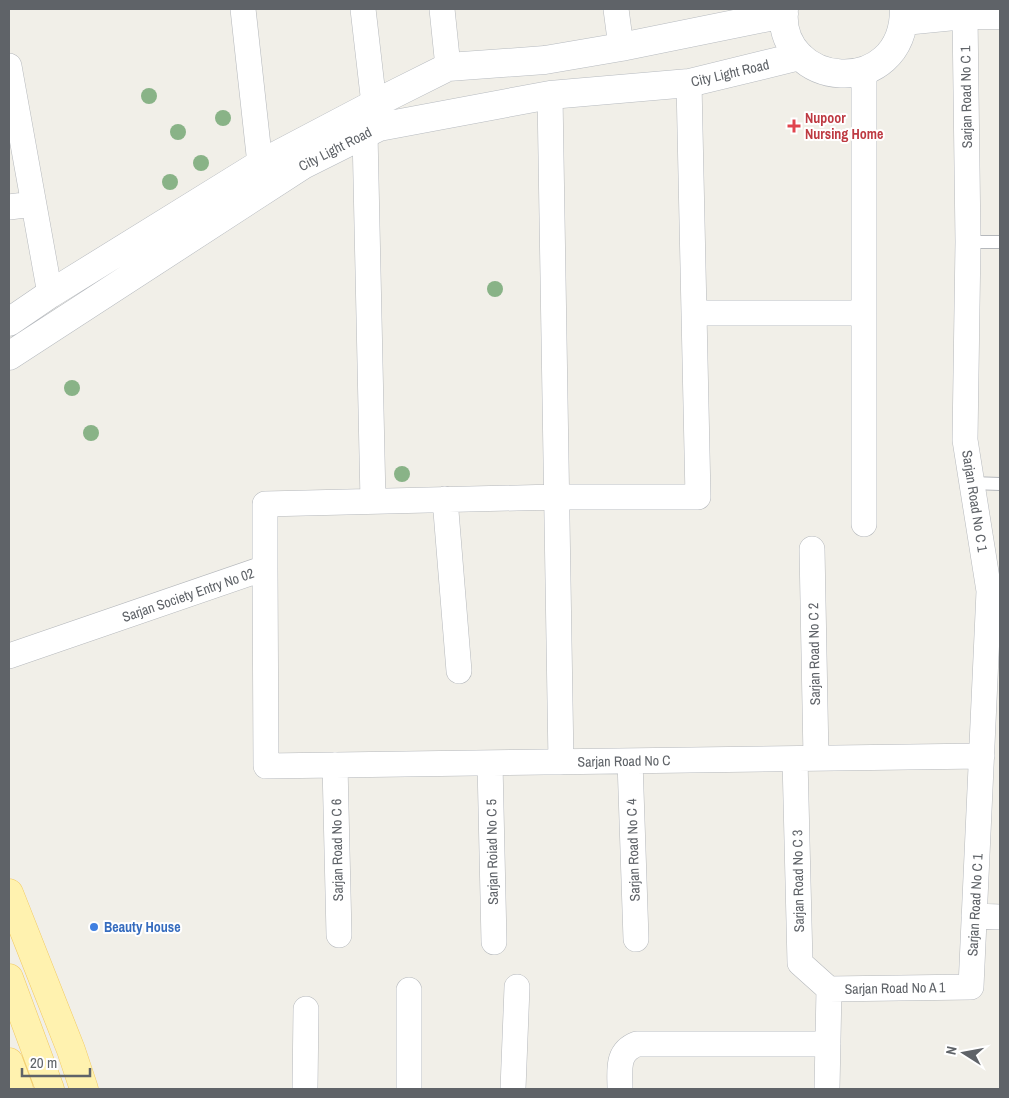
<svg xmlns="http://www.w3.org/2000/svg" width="1009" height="1098" viewBox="0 0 1009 1098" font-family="'Archivo Narrow',sans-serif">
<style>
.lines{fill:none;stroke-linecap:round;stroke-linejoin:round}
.service-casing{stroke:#b5b8bc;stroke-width:14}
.minor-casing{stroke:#b5b8bc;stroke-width:26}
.secondary-casing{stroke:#b6babf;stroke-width:29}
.primary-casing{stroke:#f2c960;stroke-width:29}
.service{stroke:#fff;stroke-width:12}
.minor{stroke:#fff;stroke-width:25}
.secondary{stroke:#fff;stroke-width:28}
.primary{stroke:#fff2af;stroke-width:28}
.tree{fill:#89b387}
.health-dot{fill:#e0444e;stroke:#fff;stroke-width:2}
.shop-dot{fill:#3f7fe0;stroke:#fff;stroke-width:2}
.labels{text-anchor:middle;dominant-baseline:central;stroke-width:4;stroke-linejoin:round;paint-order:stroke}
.street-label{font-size:14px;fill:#5f6368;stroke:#fff}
.health-label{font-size:14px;font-weight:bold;fill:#be3a42;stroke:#fff;text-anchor:start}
.shop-label{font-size:14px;font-weight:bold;fill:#366cbe;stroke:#fff;text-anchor:start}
</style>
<rect width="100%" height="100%" fill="#f1efe8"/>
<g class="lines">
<g class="service-casing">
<path id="service" d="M968,242H1000
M972,483L1000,484"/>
</g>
<g class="minor-casing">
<path id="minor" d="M243,9L260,164
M363,9L374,104L377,122
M442,9L448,67
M616,9L621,47
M9,66L50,294
M550,95L561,762
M365,133L373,501
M9,207L33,204
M695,313H864
M445,499L459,671
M864,524V71
M812,549L816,758
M265,568V504L555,497H698L689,83
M9,656L265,568L266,766L982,756
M795,759L800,963L829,989
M630,761L636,939
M490,763L494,942
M335,765L339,935
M974,916L1000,917
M305,1089L306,1009
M409,1089V990
M513,1089L517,987
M620,1089C620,1070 616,1052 637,1044H828
M827,1089L829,989L971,987L989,591L965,440L968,242L965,15"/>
</g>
<g class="secondary-casing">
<path id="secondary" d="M784,9C776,89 904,101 904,9
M904,21L965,15H1000
M9,322L50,294L260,164L374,104L448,67L545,60L621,47L784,14
M9,356L303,165L379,127L550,95L689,83L800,56"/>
</g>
<g class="primary-casing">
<path id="primary" d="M9,893L71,1050L84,1089
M9,978L50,1089
M9,1062L19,1089"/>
</g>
<use href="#service" class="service"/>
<use href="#minor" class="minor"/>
<use href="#secondary" class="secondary"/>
<use href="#primary" class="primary"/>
</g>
<g class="tree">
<circle cx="149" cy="96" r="8"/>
<circle cx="223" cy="118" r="8"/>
<circle cx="178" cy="132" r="8"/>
<circle cx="201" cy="163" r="8"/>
<circle cx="170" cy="182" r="8"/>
<circle cx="495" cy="289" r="8"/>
<circle cx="72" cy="388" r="8"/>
<circle cx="91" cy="433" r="8"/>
<circle cx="402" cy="474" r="8"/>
</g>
<path class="health-dot" d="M791.5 118.5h5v5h5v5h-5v5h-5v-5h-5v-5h5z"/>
<circle class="shop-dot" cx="94" cy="927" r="5"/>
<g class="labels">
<g class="street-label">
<text transform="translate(730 73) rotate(-13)">City Light Road</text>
<text transform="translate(966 97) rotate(-91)">Sarjan Road No C 1</text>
<text transform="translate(335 149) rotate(-27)">City Light Road</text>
<text transform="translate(975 501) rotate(81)">Sarjan Road No C 1</text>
<text transform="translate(188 595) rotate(-19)">Sarjan Society Entry No 02</text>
<text transform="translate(814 654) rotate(-91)">Sarjan Road No C 2</text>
<text transform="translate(624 761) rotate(-1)">Sarjan Road No C</text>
<text transform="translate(337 850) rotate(-91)">Sarjan Road No C 6</text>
<text transform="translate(633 850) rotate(-92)">Sarjan Road No C 4</text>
<text transform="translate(492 852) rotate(-91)">Sarjan Roiad No C 5</text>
<text transform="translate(798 881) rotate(-91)">Sarjan Road No C 3</text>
<text transform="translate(975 905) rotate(-87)">Sarjan Road No C 1</text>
<text transform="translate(895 988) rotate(-1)">Sarjan Road No A 1</text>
</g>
<g class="health-label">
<text x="805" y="118">Nupoor<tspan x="805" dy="16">Nursing Home</tspan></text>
</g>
<g class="shop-label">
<text x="104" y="927">Beauty House</text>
</g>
</g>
<rect width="1009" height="1098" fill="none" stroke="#5f6368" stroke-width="20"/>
<g transform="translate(964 1053) rotate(281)" stroke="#ffffff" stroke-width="4" paint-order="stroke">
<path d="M0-4L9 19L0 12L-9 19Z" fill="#5f6368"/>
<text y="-8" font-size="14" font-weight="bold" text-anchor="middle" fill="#5f6368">N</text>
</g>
<path d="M22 1068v8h68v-8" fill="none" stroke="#5f6368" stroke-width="2.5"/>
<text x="30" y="1068" font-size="15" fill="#5f6368" stroke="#ffffff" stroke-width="4" paint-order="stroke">20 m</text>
</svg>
